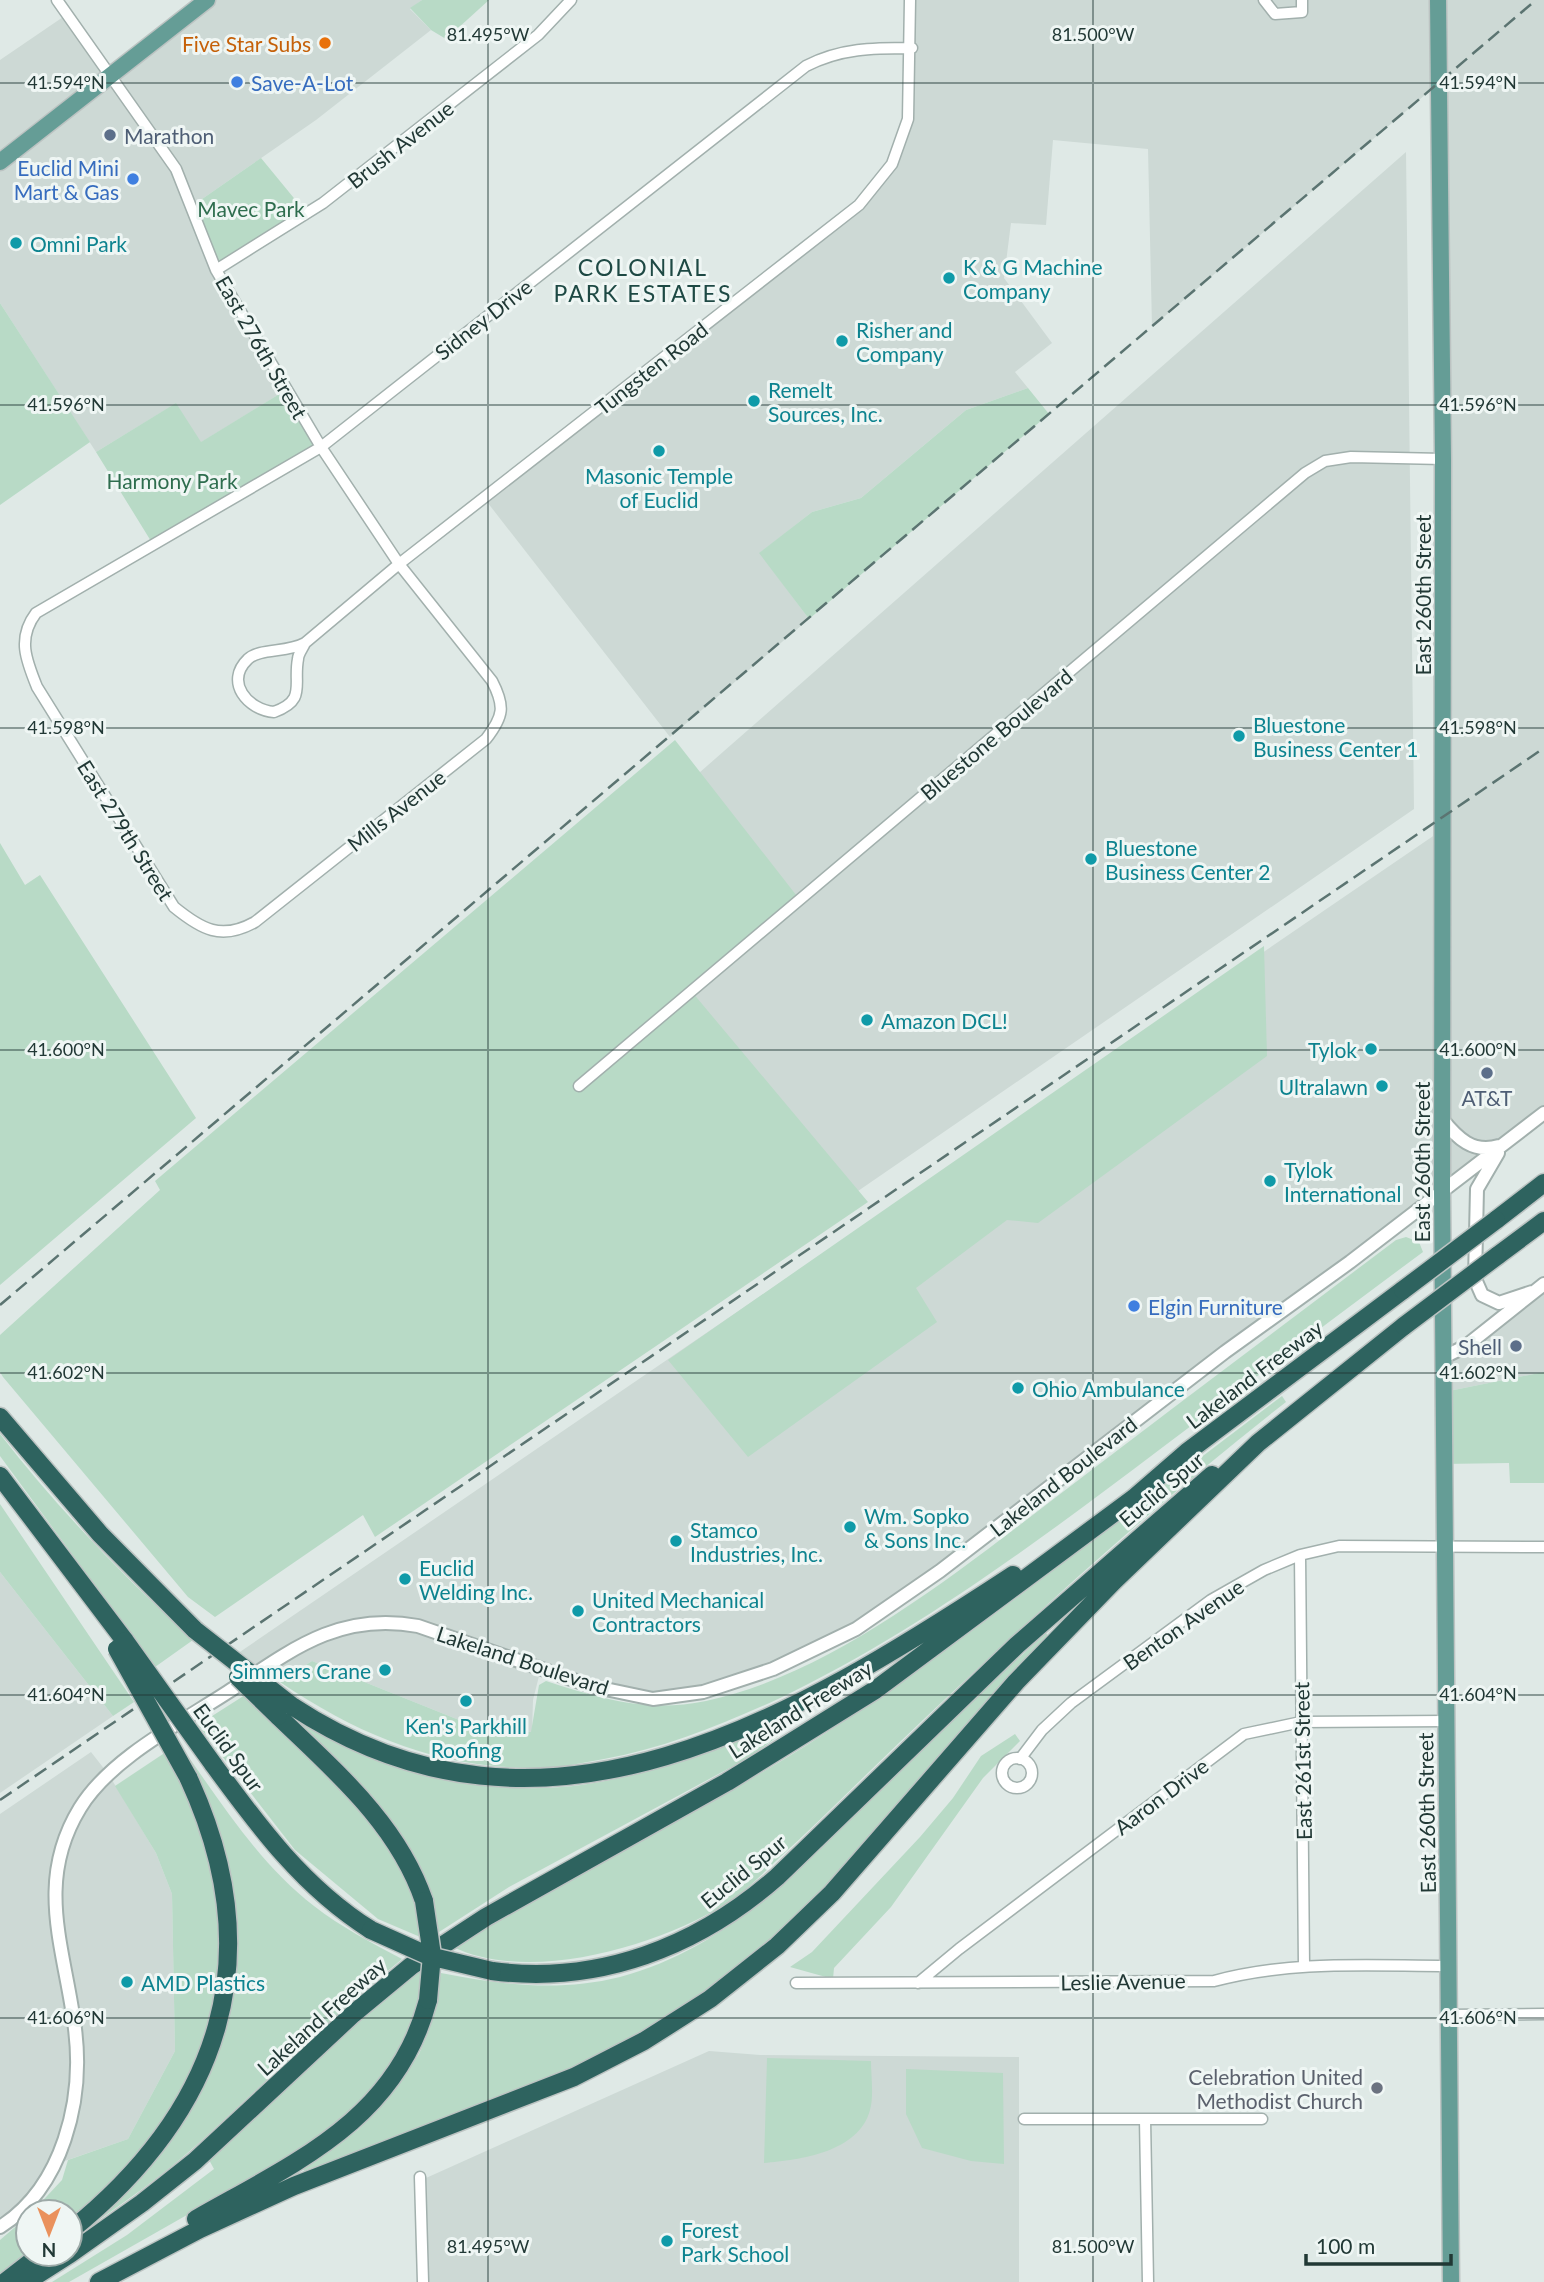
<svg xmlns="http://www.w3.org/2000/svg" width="1544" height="2282" viewBox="0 0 1544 2282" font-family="Lato,sans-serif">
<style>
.built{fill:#cdd9d5}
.green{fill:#b8dac6}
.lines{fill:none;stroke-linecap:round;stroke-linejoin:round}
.minor-casing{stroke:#a2b0ad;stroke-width:13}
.tertiary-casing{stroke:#a2b0ad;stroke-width:16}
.primary-casing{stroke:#bcc3c2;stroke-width:19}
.motorway-casing{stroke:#bcc3c2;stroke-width:21}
.minor{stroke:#fff;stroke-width:10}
.tertiary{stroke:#fff;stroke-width:12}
.primary{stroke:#659d96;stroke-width:16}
.motorway{stroke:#2e635f;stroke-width:18}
.rail{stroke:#5b7471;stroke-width:2.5;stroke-dasharray:14 7;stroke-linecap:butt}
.motorway-bridge-casing{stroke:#bcc3c2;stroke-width:21;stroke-linecap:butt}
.motorway-bridge{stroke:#2e635f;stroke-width:18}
.ticks{fill:none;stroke:#213835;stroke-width:2;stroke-opacity:0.45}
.food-dot{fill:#e8710a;stroke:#eff6f4;stroke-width:2.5}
.shop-dot{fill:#3f7fe0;stroke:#eff6f4;stroke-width:2.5}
.service-dot{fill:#5c6f8a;stroke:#eff6f4;stroke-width:2.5}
.culture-dot{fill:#0f9aa8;stroke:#eff6f4;stroke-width:2.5}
.worship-dot{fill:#6b7280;stroke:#eff6f4;stroke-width:2.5}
.labels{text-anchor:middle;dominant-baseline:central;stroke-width:6;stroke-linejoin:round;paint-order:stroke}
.food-label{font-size:21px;fill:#c56008;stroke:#eff6f4;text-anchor:end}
.shop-label{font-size:21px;fill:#366cbe;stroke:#eff6f4;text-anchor:start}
.service-label{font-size:21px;fill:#4e5e75;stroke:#eff6f4;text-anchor:start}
.street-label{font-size:21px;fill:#213835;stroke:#eff6f4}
.park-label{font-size:21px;fill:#2e6d4e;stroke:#eff6f4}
.culture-label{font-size:21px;fill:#0d838f;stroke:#eff6f4;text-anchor:start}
.worship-label{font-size:21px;fill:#5b616d;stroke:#eff6f4;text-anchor:end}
.neighbourhood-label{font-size:23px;letter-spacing:2px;fill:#1e4944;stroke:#eff6f4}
.ticks-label{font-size:18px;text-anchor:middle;fill:#213835;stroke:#eff6f4;stroke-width:6;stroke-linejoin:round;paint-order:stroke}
</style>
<rect width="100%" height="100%" fill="#dfe9e6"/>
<path class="built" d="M207,0H422L410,9L431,30L316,120L192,206L216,270L286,390L200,443L175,404L96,452L0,303V60L66,15L110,75Z
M910,0H1544V1113L856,1629L773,1669L653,1699L541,1668L533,1700L532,1732L484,1730L312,1661L269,1689L231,1658L1442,830L1439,83L1152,327L1148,149L1053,140L1046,225L1011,223L1004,278L1052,343L1015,372L1028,388L966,410L861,498L812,512L760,553L809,619L670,737L484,498L859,205L892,164L908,119Z
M1406,152L1414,809L465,1461L247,1170Z
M1544,1284V1372L1444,1392V1367L1506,1312Z
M0,1572L113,1716L0,1793Z
M91,1752L109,1775L156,1853L172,1894L175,2051L128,2139L56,2164L0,2227V1814Z
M709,2051L760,2055L1019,2057V2282H428L426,2178Z"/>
<path class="green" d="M422,0H489L446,39L431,30L410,8Z
M261,158L307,214L216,270L192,206Z
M0,303L90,442L0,505Z
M1028,388L1049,414L809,619L759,553L812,512L861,498L966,410Z
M286,390L321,447L154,546L96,452L176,403L201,442Z
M675,740L800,900L692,992L868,1202L375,1537L363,1515L215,1617L188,1597L3,1377L0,1372V1335L160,1190L155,1181Z
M0,843L25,885L40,875L196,1118L0,1285Z
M1264,946L1267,1056L1038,1223L1007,1220L916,1288L937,1322L748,1457L668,1360Z
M1406,1237L1419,1242L1423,1252C1335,1317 1247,1384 1159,1450C1037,1542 916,1633 778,1699C721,1725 665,1748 604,1759C582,1763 560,1768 538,1768C440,1769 360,1736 280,1682L312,1661L484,1730L531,1732L539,1685L546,1681C602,1699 647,1713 706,1701C841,1673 980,1554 1089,1472C1191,1394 1294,1317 1396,1240Z
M1544,1372V1483H1510L1509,1463L1444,1464V1392Z
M1282,1396L1286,1402C1151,1507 1025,1623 901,1741C860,1780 820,1821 778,1859C762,1874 745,1892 726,1904C657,1946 531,1984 453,1947L490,1922C608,1857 732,1796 844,1721C995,1619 1137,1505 1282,1396Z
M0,1434C58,1509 123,1576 193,1640L155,1667L0,1456Z
M0,1504L134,1702L113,1716L0,1572Z
M1046,1633L1049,1637C948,1752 847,1884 726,1978C603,2073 448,2119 304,2171L302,2167L358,2130L392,2093L419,2054L429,2030L441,1973C501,1985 560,1992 620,1977C731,1947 805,1864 884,1786C937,1734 991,1683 1046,1633Z
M245,1695L333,1779L397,1854L419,1909L425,1939L378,1919L295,1850L198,1725Z
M291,1712C307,1722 323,1734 340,1743C419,1784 523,1799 610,1780C645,1773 678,1760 711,1747C732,1740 786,1711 805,1716L750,1757L509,1887L439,1932C421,1834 357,1780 288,1715Z
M1015,1734L1020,1741L983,1778L891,1907L834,1968L833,1979L790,1967L812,1952L920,1837L953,1798L981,1756Z
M180,1745C220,1801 259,1864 314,1906C341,1927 372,1943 402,1959C331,2017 268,2080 201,2141C163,2176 120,2205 78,2235L200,2088L233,1917L225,1853Z
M166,1752C222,1849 236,1948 198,2054C190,2075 181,2100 168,2117C140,2157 106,2189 70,2222V2212H32L62,2180L68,2160L128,2139L175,2051L172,1894L156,1853L115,1786Z
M427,1968L414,2023L384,2083L324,2137L69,2282H52L127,2235L214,2169L208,2158L414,1969Z
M767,2058L871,2061C871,2076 874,2096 870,2110C859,2152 800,2160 764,2163Z
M906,2069L1003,2073L1004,2164L971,2161L922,2148L906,2114Z
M28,2216V2254L0,2275V2240Z"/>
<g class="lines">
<g class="minor-casing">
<path id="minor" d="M57,0L176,169L216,270L321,447L399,564L492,681C505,706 504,716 486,739L255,922C221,941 201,929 174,907L37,687C26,660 17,638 36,613L321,447L806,66C841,48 873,48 912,48
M1264,0L1275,14L1302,12V0
M216,270L323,203L538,35L571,0
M305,643C303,648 298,654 298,659C293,685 307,700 274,712C248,710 224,682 248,659C260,648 287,653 305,643L399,564L859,205L892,164L908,119L910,0
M579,1086L1305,473L1325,461L1351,457L1443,459
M1300,1555L1304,1966
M1002 1773a15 15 0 1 1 30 0a15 15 0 1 1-30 0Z
M1020,1759L1042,1730L1071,1703L1211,1600L1264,1570L1300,1555L1339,1546L1544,1547
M796,1983L1214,1981C1292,1960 1368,1966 1448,1966
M918,1983L959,1949L1244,1734L1301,1722L1446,1721
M1448,2015L1544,2014
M1024,2119H1262
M1145,2119L1148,2282
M420,2177L423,2282"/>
</g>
<g class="tertiary-casing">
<path id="tertiary" d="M1442,1119C1457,1138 1473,1154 1499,1146
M1498,1153L1477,1189L1475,1279L1482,1295L1499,1303L1532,1292
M1444,1357L1466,1346L1544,1284
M0,2227C63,2187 84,2100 75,2029C65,1949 34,1883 80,1808C111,1757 186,1720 234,1688C295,1647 342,1612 418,1626L591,1686L653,1699L703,1692L773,1669L856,1629L940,1571L1225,1352L1350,1262L1544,1113"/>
</g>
<g class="primary-casing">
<path id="primary" d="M1438,0L1443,459L1442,1190L1451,2282
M0,162L207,0"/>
</g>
<g class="motorway-casing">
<path id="motorway" d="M1496,1220L1544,1183
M1497,1256L1544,1221
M0,1417L100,1534L195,1630
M0,1476L125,1641
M292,1706C544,1872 795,1718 1013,1575
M278,1716C335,1771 398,1824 424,1901
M213,1764C259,1827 304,1888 371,1930
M492,1971C599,1985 697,1947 777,1877L1017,1645L1212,1475
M196,2219C294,2163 397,2120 428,2000
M70,2231C220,2110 272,1958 188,1777
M70,2254L142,2203L195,2161L353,2014L411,1966L486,1917L727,1782L875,1690L1134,1498L1187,1452L1403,1290
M5,2282L41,2254
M26,2282L70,2254
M99,2282L200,2229L294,2186L574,2077L644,2041L710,1999L777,1946L832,1893L1016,1682L1114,1581L1258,1443L1404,1326"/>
</g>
<use href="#minor" class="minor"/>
<use href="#tertiary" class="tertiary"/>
<use href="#primary" class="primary"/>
<use href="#motorway" class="motorway"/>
<path class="rail" d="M0,1305L1536,0
M0,1800L1544,748"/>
<g class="motorway-bridge-casing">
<path id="motorway-bridge" d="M1403,1290L1496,1220
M1404,1326L1497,1256
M195,1630L292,1706
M125,1641L213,1764
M117,1649L188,1777
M238,1677L278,1716
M424,1901L432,1955L428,2000
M371,1930L429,1956L492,1971"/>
</g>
<use href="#motorway-bridge" class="motorway-bridge"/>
</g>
<path class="ticks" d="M488,0V2282M1093,0V2282M0,83H1544M0,405H1544M0,728H1544M0,1050H1544M0,1373H1544M0,1695H1544M0,2018H1544"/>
<circle class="food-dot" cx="325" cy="43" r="7"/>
<g class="shop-dot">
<circle cx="237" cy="82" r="7"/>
<circle cx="133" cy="179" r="7"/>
<circle cx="1134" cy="1306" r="7"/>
</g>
<g class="service-dot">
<circle cx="110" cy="135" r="7"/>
<circle cx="1487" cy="1073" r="7"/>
<circle cx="1516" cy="1346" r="7"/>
</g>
<g class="culture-dot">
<circle cx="16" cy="243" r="7"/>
<circle cx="949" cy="278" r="7"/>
<circle cx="842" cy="341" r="7"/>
<circle cx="754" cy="401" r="7"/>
<circle cx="659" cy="451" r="7"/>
<circle cx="1239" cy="736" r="7"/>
<circle cx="1091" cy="859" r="7"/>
<circle cx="867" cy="1020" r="7"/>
<circle cx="1371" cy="1049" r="7"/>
<circle cx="1382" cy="1086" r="7"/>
<circle cx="1270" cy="1181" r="7"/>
<circle cx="1018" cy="1388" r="7"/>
<circle cx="850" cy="1527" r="7"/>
<circle cx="676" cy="1541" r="7"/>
<circle cx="405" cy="1579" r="7"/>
<circle cx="578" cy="1611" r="7"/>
<circle cx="385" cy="1670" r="7"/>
<circle cx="466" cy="1701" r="7"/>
<circle cx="127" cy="1982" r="7"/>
<circle cx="667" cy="2241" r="7"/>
</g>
<circle class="worship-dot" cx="1377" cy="2088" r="7"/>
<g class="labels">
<g class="food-label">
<text x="311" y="43">Five Star Subs</text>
</g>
<g class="shop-label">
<text x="251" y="82">Save-A-Lot</text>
<text x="119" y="167" text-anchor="end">Euclid Mini<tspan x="119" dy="24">Mart &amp; Gas</tspan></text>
<text x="1148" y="1306">Elgin Furniture</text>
</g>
<g class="service-label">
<text x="124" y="135">Marathon</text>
<text x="1487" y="1097" text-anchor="middle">AT&amp;T</text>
<text x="1502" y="1346" text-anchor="end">Shell</text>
</g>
<g class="street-label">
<text transform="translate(400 144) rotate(-38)">Brush Avenue</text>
<text transform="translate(483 319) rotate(-38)">Sidney Drive</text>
<text transform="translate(262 347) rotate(60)">East 276th Street</text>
<text transform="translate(651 368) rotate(-38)">Tungsten Road</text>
<text transform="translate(1422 595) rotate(-90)">East 260th Street</text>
<text transform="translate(996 734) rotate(-40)">Bluestone Boulevard</text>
<text transform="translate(396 810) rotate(-38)">Mills Avenue</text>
<text transform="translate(126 830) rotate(58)">East 279th Street</text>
<text transform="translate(1421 1162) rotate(-90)">East 260th Street</text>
<text transform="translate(1254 1374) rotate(-37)">Lakeland Freeway</text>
<text transform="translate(1063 1476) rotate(-38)">Lakeland Boulevard</text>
<text transform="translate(1161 1489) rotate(-40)">Euclid Spur</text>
<text transform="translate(1183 1624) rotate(-35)">Benton Avenue</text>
<text transform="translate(523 1660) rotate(18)">Lakeland Boulevard</text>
<text transform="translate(800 1709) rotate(-32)">Lakeland Freeway</text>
<text transform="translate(229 1747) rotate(54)">Euclid Spur</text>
<text transform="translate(1302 1761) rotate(-91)">East 261st Street</text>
<text transform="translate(1161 1796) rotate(-37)">Aaron Drive</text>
<text transform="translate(1426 1813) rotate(-91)">East 260th Street</text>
<text transform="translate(743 1871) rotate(-39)">Euclid Spur</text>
<text transform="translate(1123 1981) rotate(-1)">Leslie Avenue</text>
<text transform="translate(321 2016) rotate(-42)">Lakeland Freeway</text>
</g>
<g class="park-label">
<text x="251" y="208">Mavec Park</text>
<text x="172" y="480">Harmony Park</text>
</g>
<g class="culture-label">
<text x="30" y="243">Omni Park</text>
<text x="963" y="266">K &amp; G Machine<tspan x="963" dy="24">Company</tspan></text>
<text x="856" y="329">Risher and<tspan x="856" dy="24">Company</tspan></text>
<text x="768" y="389">Remelt<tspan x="768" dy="24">Sources, Inc.</tspan></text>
<text x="659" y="475" text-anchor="middle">Masonic Temple<tspan x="659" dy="24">of Euclid</tspan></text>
<text x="1253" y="724">Bluestone<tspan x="1253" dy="24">Business Center 1</tspan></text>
<text x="1105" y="847">Bluestone<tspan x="1105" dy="24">Business Center 2</tspan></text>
<text x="881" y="1020">Amazon DCL!</text>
<text x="1357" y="1049" text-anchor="end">Tylok</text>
<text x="1368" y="1086" text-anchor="end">Ultralawn</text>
<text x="1284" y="1169">Tylok<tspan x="1284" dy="24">International</tspan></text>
<text x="1032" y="1388">Ohio Ambulance</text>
<text x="864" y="1515">Wm. Sopko<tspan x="864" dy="24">&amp; Sons Inc.</tspan></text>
<text x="690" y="1529">Stamco<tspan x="690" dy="24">Industries, Inc.</tspan></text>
<text x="419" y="1567">Euclid<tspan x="419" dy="24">Welding Inc.</tspan></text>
<text x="592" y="1599">United Mechanical<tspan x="592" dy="24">Contractors</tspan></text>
<text x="371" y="1670" text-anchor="end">Simmers Crane</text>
<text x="466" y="1725" text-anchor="middle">Ken's Parkhill<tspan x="466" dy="24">Roofing</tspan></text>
<text x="141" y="1982">AMD Plastics</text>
<text x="681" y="2229">Forest<tspan x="681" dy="24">Park School</tspan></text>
</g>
<g class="worship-label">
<text x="1363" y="2076">Celebration United<tspan x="1363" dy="24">Methodist Church</tspan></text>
</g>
<g class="neighbourhood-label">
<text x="643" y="267">COLONIAL<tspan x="643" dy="26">PARK ESTATES</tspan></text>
</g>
</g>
<g class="ticks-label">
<text x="488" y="41">81.495°W</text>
<text x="1093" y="41">81.500°W</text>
<text x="1478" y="89">41.594°N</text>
<text x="66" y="89">41.594°N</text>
<text x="1478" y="411">41.596°N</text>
<text x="66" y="411">41.596°N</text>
<text x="1478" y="734">41.598°N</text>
<text x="66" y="734">41.598°N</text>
<text x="1478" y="1056">41.600°N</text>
<text x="66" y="1056">41.600°N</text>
<text x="1478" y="1379">41.602°N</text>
<text x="66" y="1379">41.602°N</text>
<text x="1478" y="1701">41.604°N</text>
<text x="66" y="1701">41.604°N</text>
<text x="1478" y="2024">41.606°N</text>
<text x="66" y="2024">41.606°N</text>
<text x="488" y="2253">81.495°W</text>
<text x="1093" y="2253">81.500°W</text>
</g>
<g transform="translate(49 2233) rotate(180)"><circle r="33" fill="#eff6f4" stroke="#9daaa8" stroke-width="2"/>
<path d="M0-5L12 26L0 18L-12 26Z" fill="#ea915c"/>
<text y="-10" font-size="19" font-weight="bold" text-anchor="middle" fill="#213835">N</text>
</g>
<path d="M1306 2254v10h145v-10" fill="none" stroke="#213835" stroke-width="3.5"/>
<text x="1316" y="2254" font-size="21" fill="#213835" stroke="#eff6f4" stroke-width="5" paint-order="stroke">100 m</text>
</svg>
